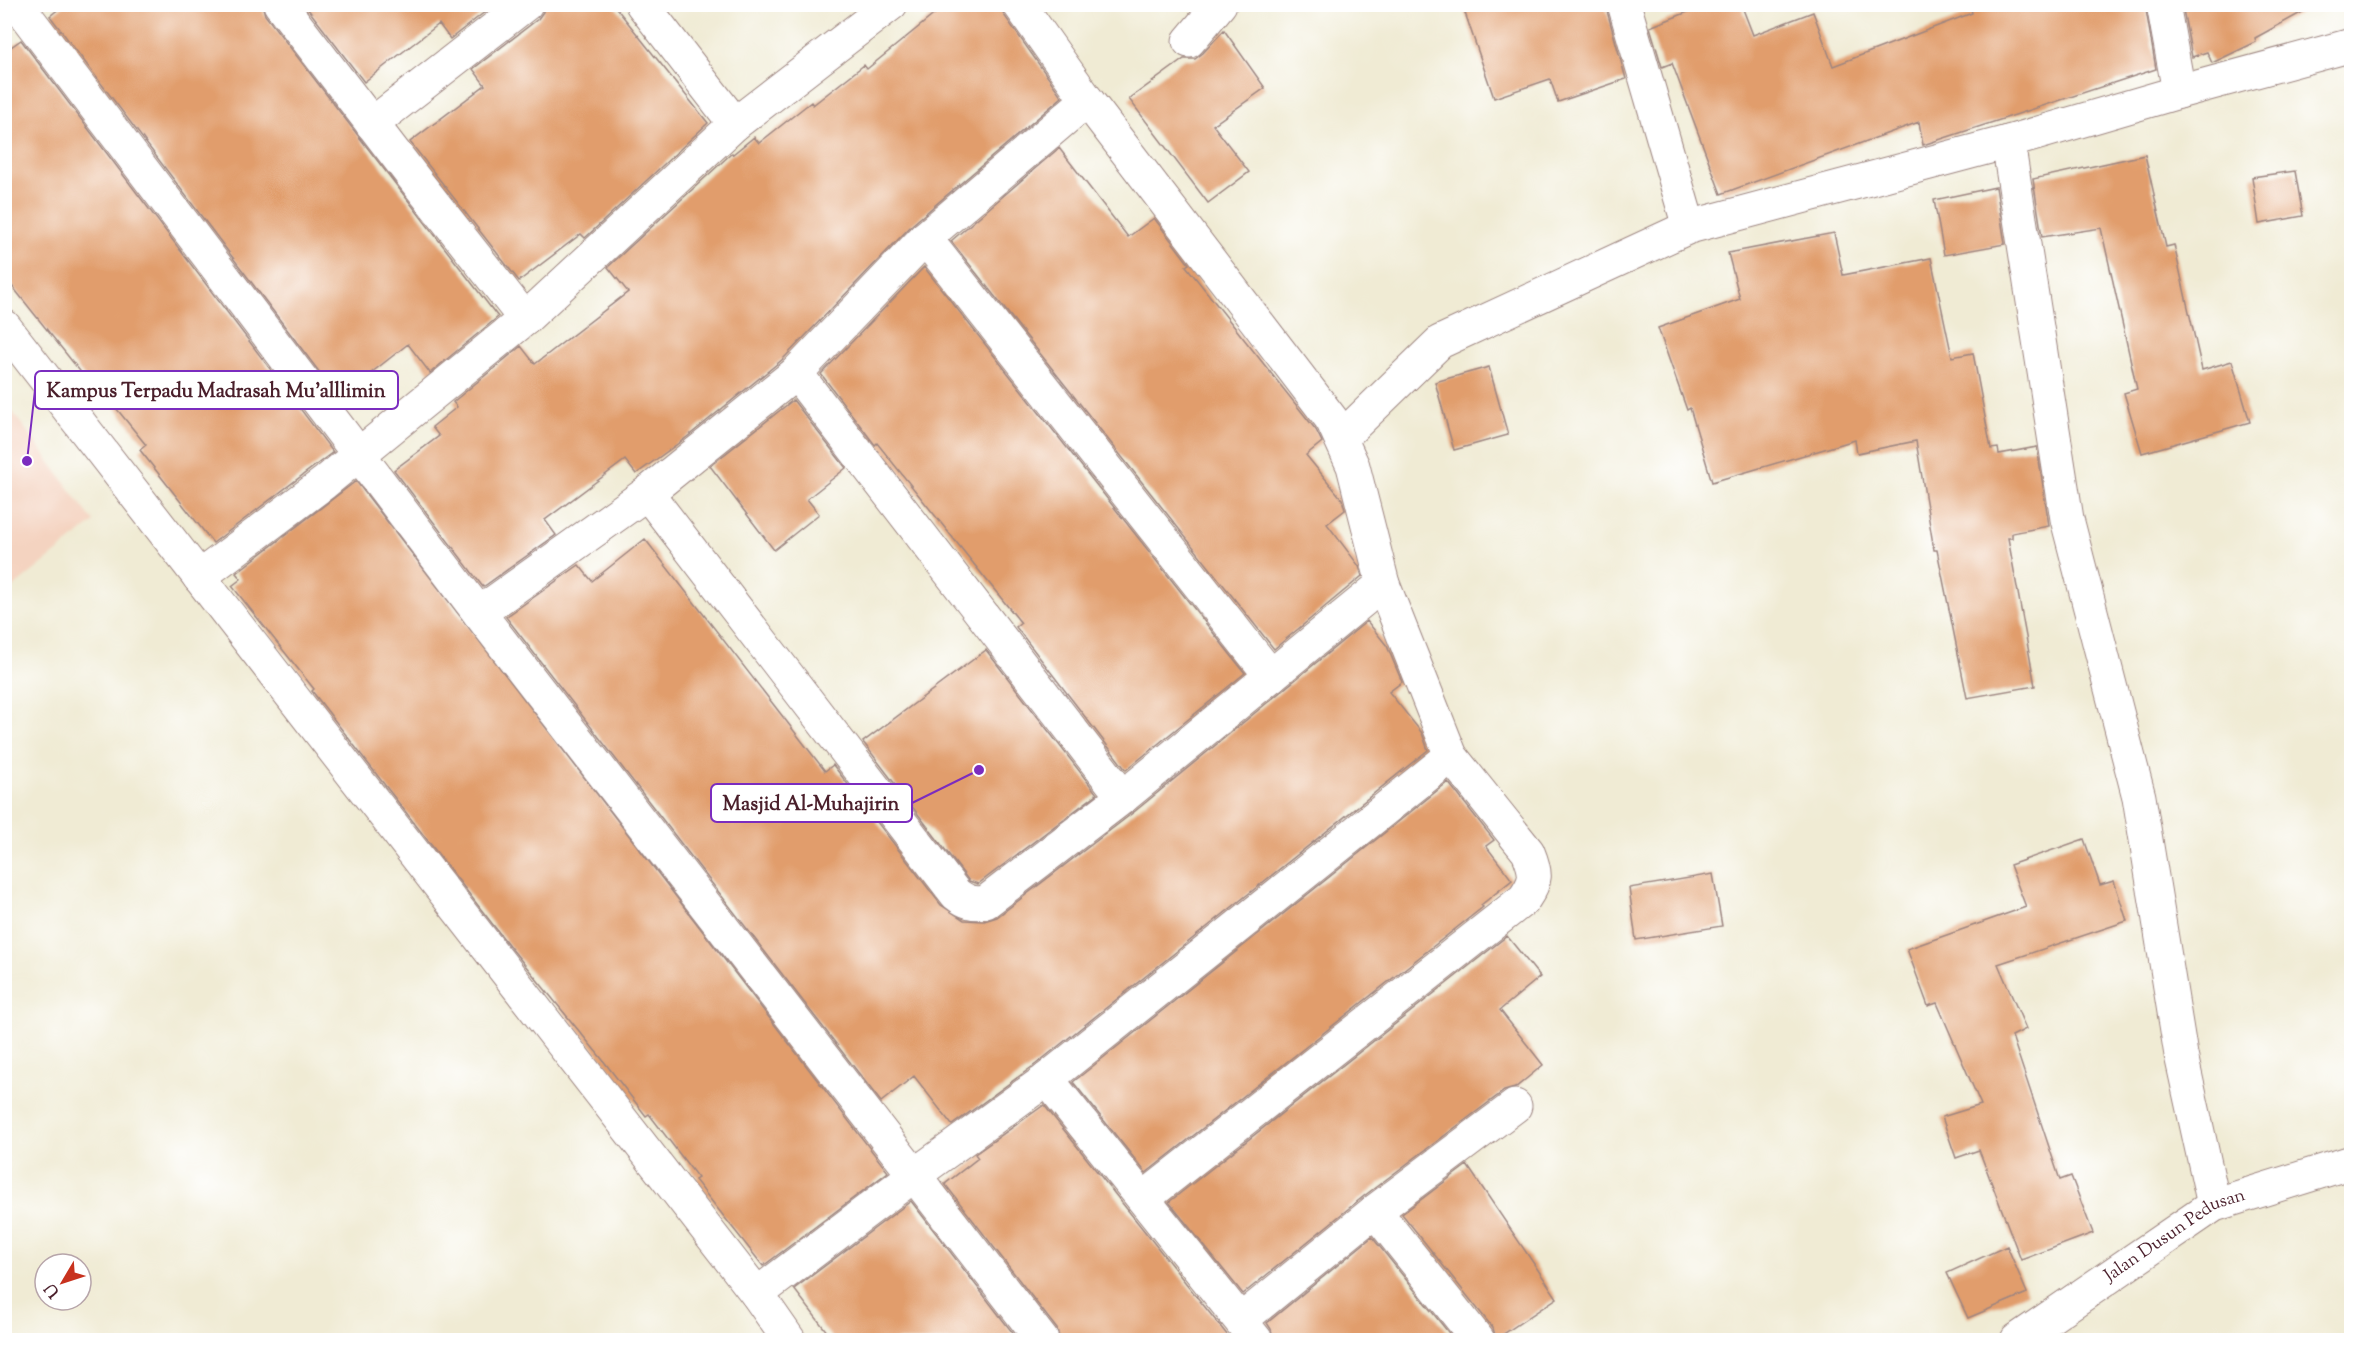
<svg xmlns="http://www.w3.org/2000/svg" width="2356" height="1345" viewBox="0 0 2356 1345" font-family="'Sorts Mill Goudy',serif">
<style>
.built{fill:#f4d3c0}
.building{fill:#e19d6c}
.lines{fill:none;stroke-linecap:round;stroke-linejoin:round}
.street-casing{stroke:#9d8580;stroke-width:35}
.street{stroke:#fff;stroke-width:33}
.labels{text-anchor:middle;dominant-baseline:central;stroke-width:4.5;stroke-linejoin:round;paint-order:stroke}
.street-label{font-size:18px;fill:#4a1f2b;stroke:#fff}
.leader{fill:none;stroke:#7b2cbf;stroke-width:2}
.callout-dot{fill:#7b2cbf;stroke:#fff;stroke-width:2}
.callout{fill:#fff;stroke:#7b2cbf;stroke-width:2}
.callout-label{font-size:20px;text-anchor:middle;font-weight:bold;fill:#4a1f2b}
</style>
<rect width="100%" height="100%" fill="#fff"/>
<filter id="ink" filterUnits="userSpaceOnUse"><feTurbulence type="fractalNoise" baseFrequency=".0167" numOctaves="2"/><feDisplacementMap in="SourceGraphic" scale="12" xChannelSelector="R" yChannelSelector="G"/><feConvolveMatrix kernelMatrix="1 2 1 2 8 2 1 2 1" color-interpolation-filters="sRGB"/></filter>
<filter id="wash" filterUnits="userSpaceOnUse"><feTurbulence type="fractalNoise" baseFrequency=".008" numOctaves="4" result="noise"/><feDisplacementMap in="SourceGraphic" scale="24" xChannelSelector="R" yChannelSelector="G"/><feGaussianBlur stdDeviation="1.35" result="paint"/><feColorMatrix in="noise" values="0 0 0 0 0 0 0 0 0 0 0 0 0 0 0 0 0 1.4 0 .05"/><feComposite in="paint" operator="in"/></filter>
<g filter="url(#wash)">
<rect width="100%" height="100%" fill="#f0ebd4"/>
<path class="built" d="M4,400L94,522L5,594H4Z"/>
<g id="blocks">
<path class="building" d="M65,4H262L265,15L498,317L430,373L408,344L339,398L50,16Z
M304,4H495L450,39L439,24L364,82Z
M544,4H613L708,123L585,238L581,234L519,281L410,142L485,85L473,69L538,19L543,12Z
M947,4H1000L1004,15L1062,97L913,224L783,359L687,437L636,474L625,460L545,520L556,535L483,587L394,470L439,436L432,427L457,407L453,402L521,346L535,364L628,292L608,267L732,153L733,154L754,137L759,143L811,102L813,105L864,65L867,69Z
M1462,4H1605L1626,79L1558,102L1550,79L1494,98Z
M1708,4H1741L1753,35L1813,12L1833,66L1972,13L1970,4H2145L2156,69L1923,145L1919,122L1721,194L1672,63L1662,67L1650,27Z
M2182,4H2317L2255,38L2256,42L2212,63L2207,52L2192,57Z
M1224,30L1265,88L1213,125L1249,172L1208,203L1129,99L1184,59H1195L1203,53Z
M21,40L333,452L213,543L140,450L146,445L99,387L95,390L4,276V52Z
M1059,148L1128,237L1154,218L1189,264L1186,266L1316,430L1322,442L1306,455L1342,499L1345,510L1327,524L1359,566L1362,576L1274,649L951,241Z
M2145,155L2166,247L2174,245L2202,370L2232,361L2250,422L2142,453L2124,393L2137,389L2101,228L2042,237L2033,179Z
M2295,171L2303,216L2259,224L2252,177Z
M1996,187L2005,244L1944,255L1934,200Z
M1834,233L1843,275L1931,258L1952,357L1973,353L1991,449L1998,448L1999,454L2037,447L2049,526L2012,533V538H2008L2035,686L1967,698L1937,550H1934L1916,441L1857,453L1855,440L1712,482L1690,408L1687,410L1658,328L1740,299L1728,253Z
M924,267L1245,673L1126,770L1016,627L1021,623L877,443L875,445L821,374Z
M1489,367L1508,435L1454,450L1435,382Z
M793,400L846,468L807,499L819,514L774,550L710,466Z
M356,481L888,1172L763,1266L695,1180L698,1178L649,1114L646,1116L602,1059L511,948L312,691L314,689L232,586L241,579L236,573Z
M645,539L825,771L833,765L941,905L964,920L984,921L997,917L1134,812L1367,621L1387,646L1402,682L1389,692L1422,733L1428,750L1036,1064L952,1125L914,1076L881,1102L506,617L579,565L592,581Z
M986,650L1097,794L978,884L969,881L863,742Z
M1448,782L1494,840L1486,846L1512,880L1481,905L1483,907L1146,1173L1073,1082Z
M2084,839L2100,885L2114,881L2127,921L1998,964L2026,1029L2012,1036L2060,1180L2071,1176L2093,1233L2021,1260L1979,1150L1956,1158L1942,1117L1981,1105L1937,1003L1928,1006L1907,949L2026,907L2010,865Z
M1713,874L1722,926L1636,940L1629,888Z
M1507,936L1540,977L1500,1010L1543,1065L1515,1088L1504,1091L1364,1196L1243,1294L1169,1202Z
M1044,1105L1232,1341H1060L1057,1329L945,1184L978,1158L975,1154Z
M1467,1165L1557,1298L1496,1339L1493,1328L1402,1214Z
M911,1201L1019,1341H834L794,1289Z
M1372,1237L1452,1337L1448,1341H1274L1271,1329L1267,1323Z
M2007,1246L2027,1293L1968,1318L1947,1273Z"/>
</g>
</g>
<g filter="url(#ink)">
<use href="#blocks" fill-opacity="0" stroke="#9d8580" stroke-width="1.5"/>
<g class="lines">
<g class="street-casing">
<g id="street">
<path d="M17,4L479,613L1042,1340"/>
<path d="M280,4L416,181L525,319"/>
<path d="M642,4L735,124"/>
<path d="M1019,4L1087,100L1332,420L1353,466L1383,584L1451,756L1528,852C1537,874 1537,880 1524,899L1144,1198"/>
<path d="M1624,4L1689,227"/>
<path d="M2163,4L2179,92"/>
<path d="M1189,41L1220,4"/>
<path d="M372,124L526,4"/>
<path d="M2008,142L2067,519L2139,797L2181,1055L2214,1205"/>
<path d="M925,238L1271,676"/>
<path d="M4,326L757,1294L789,1340"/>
<path d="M796,373L1123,797"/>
<path d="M1341,438L1440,342L1689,227L2008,142L2179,92L2352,45"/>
<path d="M647,493L956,894C966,902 973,904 986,902L1123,797L1383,584"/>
<path d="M199,577L324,483L525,319L735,124L891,4"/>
<path d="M479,613L647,493L796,373L925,238L1087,100"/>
<path d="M1047,1079L1256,1340"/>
<path d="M1375,1211L1478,1340"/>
<path d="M757,1294L913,1176L1047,1079L1451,756"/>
<path d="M1241,1320L1375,1211L1515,1106"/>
<path id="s1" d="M2017,1340L2214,1205L2352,1162"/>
</g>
</g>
<use href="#street" class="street"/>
</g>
</g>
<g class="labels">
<g class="street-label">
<text stroke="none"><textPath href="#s1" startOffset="190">Jalan Dusun Pedusan</textPath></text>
</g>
</g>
<path class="leader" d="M27 461L35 390M979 770L912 803"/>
<g class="callout-dot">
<circle cx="27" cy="461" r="6"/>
<circle cx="979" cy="770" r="6"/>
</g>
<g class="callout">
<rect x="35" y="371" width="363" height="38" rx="6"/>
<rect x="711" y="784" width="201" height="38" rx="6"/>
</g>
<g class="callout-label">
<text x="216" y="397">Kampus Terpadu Madrasah Mu'alllimin</text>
<text x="811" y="810">Masjid Al-Muhajirin</text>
</g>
<rect width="2356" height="1345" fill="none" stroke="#fff" stroke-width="24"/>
<g transform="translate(63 1282) rotate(231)"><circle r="28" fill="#ffffff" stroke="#b7a5aa" stroke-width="1.5"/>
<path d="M0-4.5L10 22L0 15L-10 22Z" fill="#c8321e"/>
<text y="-9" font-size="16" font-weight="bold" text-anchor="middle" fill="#4a1f2b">U</text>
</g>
</svg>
